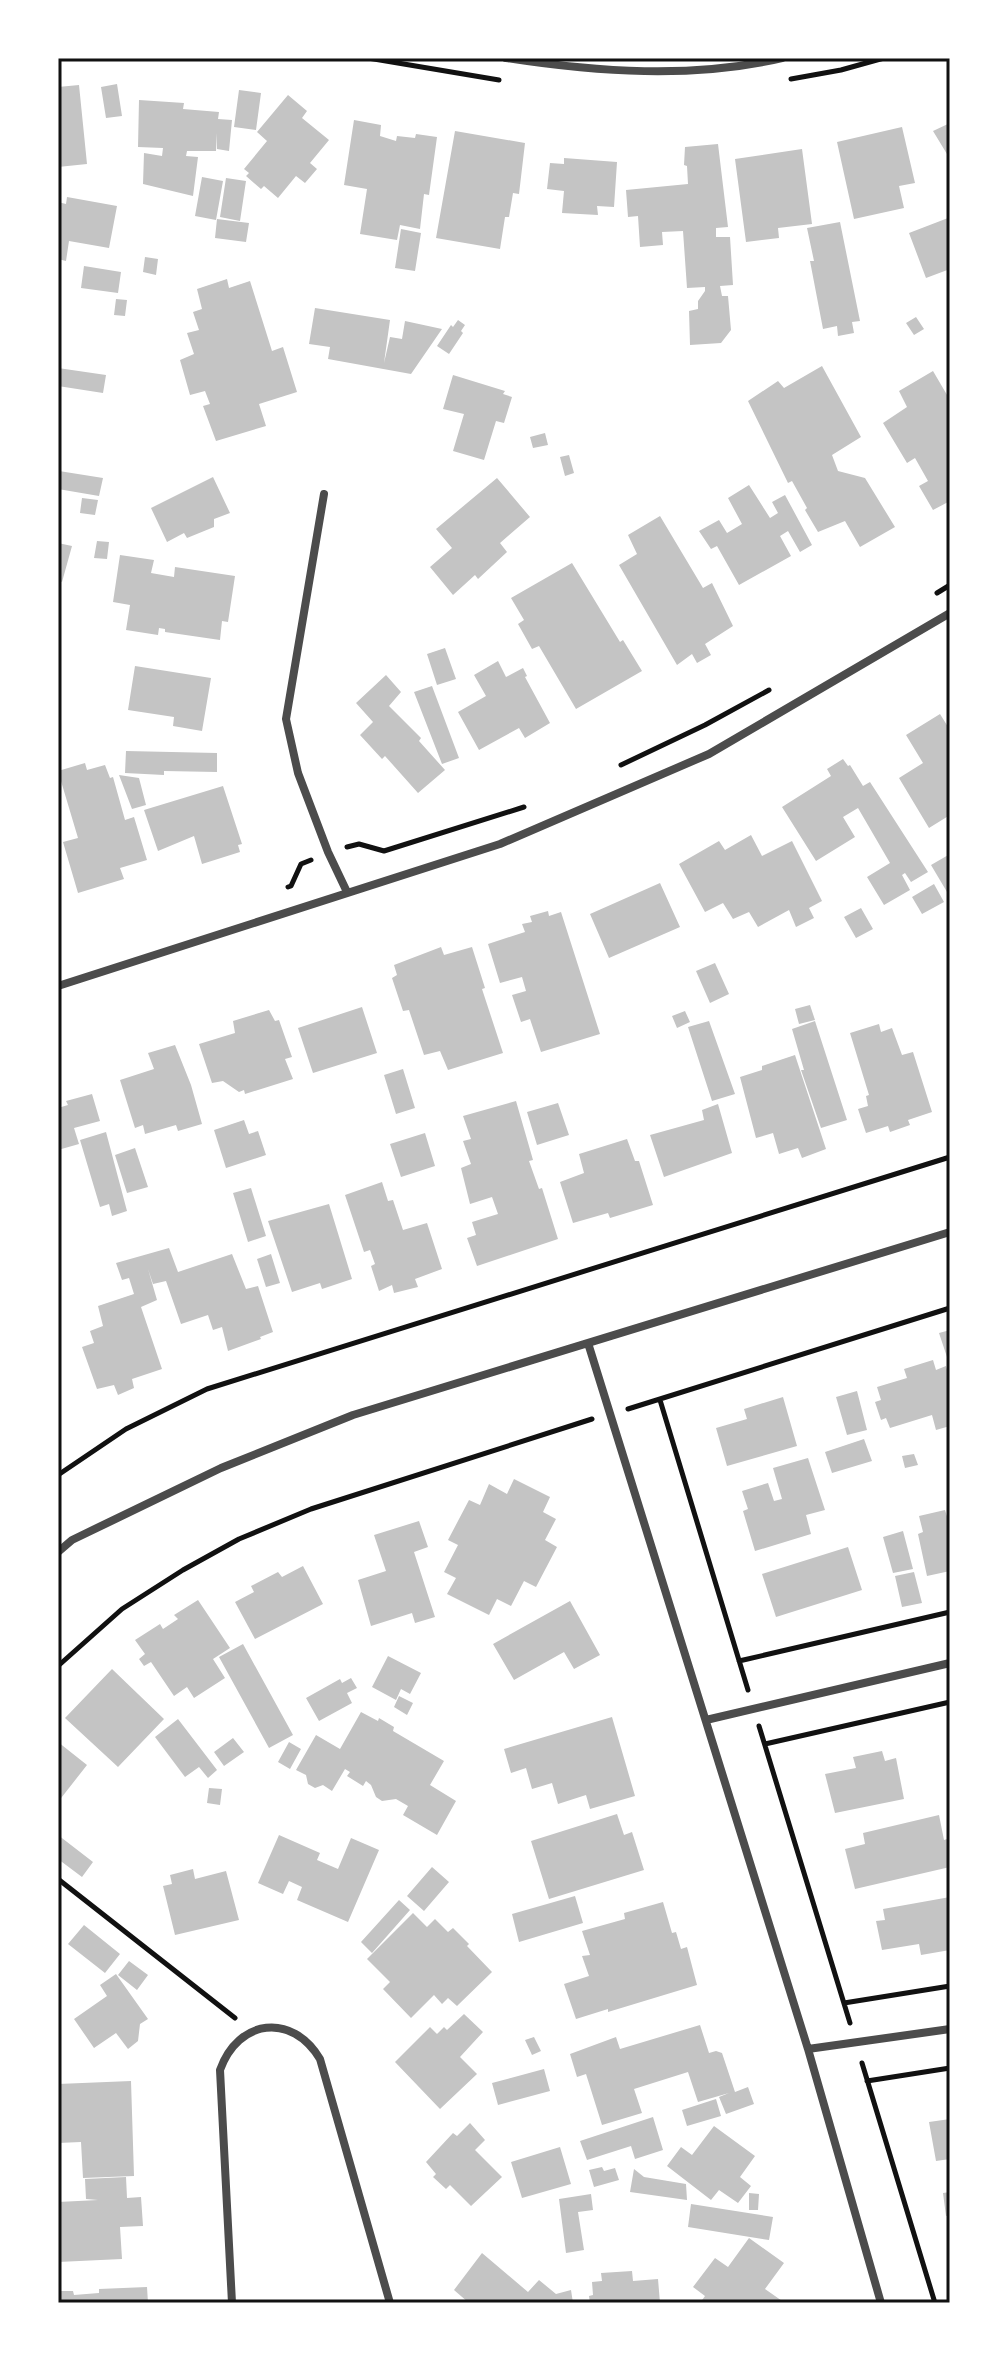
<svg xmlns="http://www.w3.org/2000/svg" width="1008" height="2361" viewBox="0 0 1008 2361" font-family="'Varela Round',sans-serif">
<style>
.building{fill:#c4c4c4}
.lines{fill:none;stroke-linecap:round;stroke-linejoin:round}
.path{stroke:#111;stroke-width:5}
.minor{stroke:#4c4c4c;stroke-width:8}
.neatline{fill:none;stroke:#111;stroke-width:3}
</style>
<rect width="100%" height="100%" fill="#fff"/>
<path class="building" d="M117,84L122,116L106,118L101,87Z
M79,85L87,164L58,167V87Z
M239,90L261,93L256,130L234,127Z
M288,95L307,111L302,118L329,140L310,163L317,169L305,183L296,176L278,198L264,186L261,189L246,176L249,173L244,169L267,141L257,132Z
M139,100L184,103L183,109L219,112L218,119L232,120L229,151L217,149V133L216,151H187L186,156L198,157L193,196L143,184L144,153L162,156L163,148L138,147Z
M354,120L381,125L380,136L396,141L397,136L415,138L416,134L437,137L429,195L424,194L420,229L400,225L397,240L360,234L367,189L344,185Z
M950,123V159L933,131Z
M902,127L915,183L899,186L904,208L854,219L837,142Z
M455,131L525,143L519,194L513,193L509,217H505L500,249L436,238Z
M718,144L728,227L716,228V237H730L733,285L720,286L722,296H728L731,330L721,343L690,345L689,311L698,309V301L705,291V287L687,288L683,231L662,232L663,245L640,247L638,216L628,217L626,190L688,184L687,166L684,165L685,147Z
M802,149L812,224L778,228L779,238L746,242L735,159Z
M564,158L617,162L614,207L597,206L598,215L562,213L564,191L547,189L550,163L564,164Z
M202,177L223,181L216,220L195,216Z
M226,178L246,181L240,221L220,217Z
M67,197L117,206L109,248L69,241L66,261L58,259V202L66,204Z
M948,218L950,224V269L926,278L909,233Z
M217,219L249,223L246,242L215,238Z
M840,222L860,321L852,322L854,333L838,336L837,326L823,329L810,261H814L807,228Z
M401,229L421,233L415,271L395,268Z
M145,257L158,259L156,275L143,272Z
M84,266L121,272L118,293L81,288Z
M227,279L229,288L250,281L272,351L283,347L297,392L259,404L266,426L216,441L203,406L210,404L205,391L190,395L180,360L194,354L187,333L199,330L193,312L202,309L197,289Z
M116,299L127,300L125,316L114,315Z
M315,308L390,320L384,363L390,337L402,339L405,321L442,329L411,374L328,359L330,347L309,344Z
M916,317L924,329L914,335L906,323Z
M458,320L465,325L461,331L463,333L449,354L437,346L451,325L453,327Z
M822,366L861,437L832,455L838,471L865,478L895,527L860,547L845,521L818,532L805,510L807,508L792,481L788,483L748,401L778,381L784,388Z
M58,368L106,375L103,393L58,386Z
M933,371L950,400V501L933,510L919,486L928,481L915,458L907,463L883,423L907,407L899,391Z
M453,375L505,391L503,394L512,397L504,423L496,421L484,460L453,451L464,414L443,409Z
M545,433L548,445L533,448L530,437Z
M569,455L574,473L565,476L560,457Z
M59,471L103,478L99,496L58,489Z
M213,477L230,513L214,519V527L187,538L184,533L167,542L151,508Z
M497,478L530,517L500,543L507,552L478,579L475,575L453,595L430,567L452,548L436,529Z
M749,485L770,518L778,513L772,502L785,495L812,545L800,552L788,531L780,536L791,556L739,585L717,546L711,549L699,531L719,520L727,533L742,524L728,498Z
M82,498L98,500L95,515L80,513Z
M660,516L703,588L712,583L733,626L705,644L711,655L697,663L692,654L677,665L619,565L637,554L628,535Z
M97,541L109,542L107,559L94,558Z
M58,543L72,546L62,582L58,580Z
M120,555L154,560L151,573L174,577L175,567L235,576L228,622L222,621L220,640L165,632V629L159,628L158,635L126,630L130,605L113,602Z
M572,563L620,642L623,640L642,671L576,709L539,646L532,649L518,624L524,620L511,598Z
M445,648L456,679L437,685L427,654Z
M498,661L506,677L523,668L527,676L525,677L550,723L525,738L519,728L479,750L458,712L486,696L474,675Z
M135,666L211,678L202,731L173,726L174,717L128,710Z
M386,675L401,692L389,706L421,738L419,741L445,770L418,793L385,756L382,759L360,735L373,722L356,703Z
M432,686L459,758L442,764L414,692Z
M940,714L950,730V815L929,828L899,778L923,763L906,735Z
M126,751L217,753V772L164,771V775L125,773Z
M843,759L848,766L850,765L863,786L870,782L928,872L911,882L905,873L902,875L910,890L884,905L867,877L890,863L858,808L843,817L855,837L816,861L782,807L831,776L827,769Z
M85,763L87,770L105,765L110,778L113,777L125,820L134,817L147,860L120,868L124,879L78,893L63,842L78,838L58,771Z
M119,775L139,778L146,805L132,809Z
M223,786L242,844L238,845L240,852L202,864L194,836L158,851L144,810Z
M751,835L762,856L792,841L822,901L809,908L814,918L796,927L789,910L758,927L749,912L733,919L723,903L705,912L679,864L719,841L725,850Z
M950,854V897L931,865Z
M660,883L680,927L609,958L590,914Z
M934,884L944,902L922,914L912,897Z
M861,908L873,929L856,938L844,917Z
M548,911L549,916L561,912L600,1034L541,1052L530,1019L521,1022L512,995L526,991L522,977L500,983L488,944L525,932L522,924L532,922L530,916Z
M441,947L444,955L472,947L485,988L482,989L503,1053L448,1070L440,1051L424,1055L409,1010L403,1011L392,978L397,975L394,965Z
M715,963L729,994L710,1003L696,971Z
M810,1005L815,1020L799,1024L795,1009Z
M362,1007L377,1053L313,1073L298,1028Z
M269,1010L275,1021L279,1020L292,1057L285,1059L293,1079L245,1094L244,1090L239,1092L223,1081L212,1083L199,1044L235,1033L233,1021Z
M685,1011L690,1022L677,1028L672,1016Z
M709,1021L735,1094L712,1101L688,1027Z
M815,1021L847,1120L821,1128L801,1070H804L792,1029Z
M879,1024L881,1032L892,1028L902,1055L913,1052L932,1112L908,1120L910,1125L890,1132L888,1126L866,1133L858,1109L868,1106L866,1096L869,1095L850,1033Z
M175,1045L191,1085L202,1124L178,1131L176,1125L145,1134L143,1125L135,1128L120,1080L154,1069L148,1053Z
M795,1055L826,1149L802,1158L798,1148L779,1154L773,1133L756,1138L740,1077L762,1070V1066Z
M403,1069L415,1108L396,1114L384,1075Z
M92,1094L100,1121L74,1128L79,1144L58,1150V1108L68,1105L66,1101Z
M516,1101L533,1160L529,1161L539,1189L542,1188L558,1239L477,1266L467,1238L476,1235L472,1222L498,1214L492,1197L470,1204L461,1168L471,1164L463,1141L471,1139L463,1116Z
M558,1103L569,1135L537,1145L527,1112Z
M718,1104L732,1153L664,1177L650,1135L704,1120L702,1110Z
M244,1120L249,1134L258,1131L266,1155L226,1168L214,1130Z
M106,1132L127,1211L112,1216L109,1204L100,1207L80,1140Z
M425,1133L435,1166L401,1177L390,1144Z
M627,1139L635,1161H639L653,1205L610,1218L608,1213L573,1223L560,1182L584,1173L579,1154Z
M135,1148L148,1187L127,1193L115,1155Z
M382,1182L388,1201L393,1200L403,1230L427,1223L442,1269L415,1279L418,1287L394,1293L392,1285L379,1291L371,1266L375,1264L370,1250L364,1252L345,1195Z
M251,1188L266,1236L248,1242L233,1193Z
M329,1204L352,1279L322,1289L320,1283L292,1292L268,1221Z
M169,1248L178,1272L232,1254L246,1289L258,1286L273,1332L260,1337L261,1339L228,1351L222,1327L213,1330L208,1315L181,1324L166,1281L153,1284L148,1269L157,1300L141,1307L162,1369L132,1379L134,1388L118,1395L114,1385L97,1389L82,1347L94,1343L90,1331L103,1326L98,1306L134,1294L129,1278L122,1280L116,1263Z
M271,1254L280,1283L266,1287L257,1259Z
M950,1330V1363H949L939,1333Z
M933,1360L936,1370L946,1366L950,1379V1426L936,1430L932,1415L890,1428L886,1418L881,1420L875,1402L881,1400L877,1387L907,1378L904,1369Z
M857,1391L867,1430L847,1435L836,1397Z
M783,1397L797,1446L727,1466L716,1428L747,1419L744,1409Z
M864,1439L872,1461L832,1473L825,1452Z
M914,1454L918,1465L905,1468L902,1456Z
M808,1458L825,1510L806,1515L811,1534L755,1551L743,1511L748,1509L742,1491L768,1483L774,1501L782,1499L773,1468Z
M514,1479L550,1497L543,1512L556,1519L545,1540L557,1547L536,1587L524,1581L511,1606L497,1599L489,1615L447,1594L456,1578L444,1572L458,1545L448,1540L469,1500L480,1505L489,1484L507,1494Z
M945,1510L950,1526V1571L927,1576L918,1534L923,1532L919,1516Z
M419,1521L428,1547L414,1552L435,1617L415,1623L412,1613L371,1626L358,1580L386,1571L374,1535Z
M903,1531L913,1569L893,1573L883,1537Z
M848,1547L862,1590L776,1617L762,1574Z
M303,1566L323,1604L255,1639L235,1602L254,1592L251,1586L278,1572L282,1577Z
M914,1572L922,1603L902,1607L895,1576Z
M198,1600L230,1648L213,1659L225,1678L194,1698L187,1687L174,1696L151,1662L144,1666L139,1659L145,1654L135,1640L160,1624L163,1629L178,1619L174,1615Z
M570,1601L600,1655L574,1669L564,1652L514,1680L493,1644Z
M243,1644L293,1735L269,1748L219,1657Z
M388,1656L421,1673L410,1694L401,1689L396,1700L372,1687Z
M112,1669L164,1719L118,1767L65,1718Z
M351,1678L357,1688L347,1693L352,1703L319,1721L306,1698L340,1679L342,1683Z
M399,1696L413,1703L407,1715L394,1707Z
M361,1712L378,1721L379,1718L394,1727L393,1731L444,1761L430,1785L456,1801L437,1835L403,1815L408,1806L396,1799L382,1801L376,1797L371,1785L366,1781L363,1786L347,1776L350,1772L345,1769L332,1791L323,1785L315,1788L308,1784L306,1775L296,1770L316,1735L340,1749Z
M612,1717L635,1796L590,1809L586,1795L558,1804L552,1783L532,1789L526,1768L511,1773L504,1749Z
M178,1719L217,1770L208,1778L199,1767L185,1777L155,1737Z
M233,1738L244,1752L224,1766L214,1752Z
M58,1742L87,1765L58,1802Z
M289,1742L301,1749L290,1769L278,1762Z
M882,1751L885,1761L896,1758L904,1799L835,1813L825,1774L856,1768L853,1757Z
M209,1788L222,1789L220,1805L207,1803Z
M617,1814L624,1835L632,1832L644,1870L549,1899L531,1841Z
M939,1815L944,1840L950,1838V1867L855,1889L845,1849L865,1844L863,1833Z
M58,1835L93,1862L82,1877L58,1859Z
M279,1835L320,1853L317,1860L338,1869L351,1838L379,1850L348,1922L297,1900L302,1887L289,1881L283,1894L258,1883Z
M432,1867L449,1882L424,1911L407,1896Z
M193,1869L195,1879L226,1871L239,1920L175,1935L163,1886L172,1884L170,1875Z
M575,1896L583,1923L519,1942L512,1914Z
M950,1897V1950L921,1955L919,1944L882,1950L876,1921L885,1920L883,1909Z
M399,1900L410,1910L372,1953L361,1942Z
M663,1902L672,1933L676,1932L681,1949L687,1947L697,1985L608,2012V2009L576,2019L564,1984L589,1976L582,1956L590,1955L582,1931L625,1919L624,1913Z
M413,1913L427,1927L435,1919L448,1932L453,1928L469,1944L467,1946L492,1972L457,2006L448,1998L442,2004L434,1995L411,2018L383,1989L390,1982L367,1959Z
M84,1925L120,1954L105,1973L68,1944Z
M129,1961L148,1975L137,1990L118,1975Z
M116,1974L148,2019L140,2024L138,2041L128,2049L116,2033L94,2048L74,2019L107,1996L100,1985Z
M464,2014L483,2032L460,2057L477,2074L440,2109L395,2062L430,2027L437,2034L444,2027L447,2030Z
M700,2025L709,2053L716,2051L722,2053L735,2092L748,2087L754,2104L726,2114L719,2097L729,2093L698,2102L688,2072L634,2089L642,2113L602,2125L586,2074L577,2077L570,2054L616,2037L620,2049Z
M534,2037L541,2051L532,2055L525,2040Z
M544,2069L550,2091L498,2105L492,2083Z
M131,2081L134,2176L83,2178L81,2142L58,2143V2084Z
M716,2099L721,2116L687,2126L682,2110Z
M653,2117L663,2150L635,2159L631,2146L587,2160L580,2141Z
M950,2119V2159L936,2161L929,2122Z
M470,2123L485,2140L475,2150L502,2177L471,2206L450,2185L446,2189L433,2177L436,2174L426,2162L453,2133L457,2136Z
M714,2126L755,2156L740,2177L751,2186L738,2203L719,2190L711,2200L667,2166L681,2147L692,2155Z
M560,2147L571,2184L522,2198L511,2162Z
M602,2167L604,2171L615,2168L619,2180L594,2187L589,2170Z
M634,2169L644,2177L686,2184L687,2200L630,2192Z
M126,2177L127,2198L141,2197L143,2226L120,2227L122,2259L58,2262V2202L98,2200L86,2199L85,2179Z
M950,2192V2215L946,2216L943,2193Z
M749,2193L759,2194L758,2210H749Z
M591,2194L593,2210L578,2212L584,2250L566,2253L559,2199Z
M691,2204L773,2217L769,2240L688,2227Z
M749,2238L784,2263L765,2289L785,2303H700L705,2296L693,2287L715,2258L728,2267Z
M482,2253L528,2292L539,2280L556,2294L571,2290L573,2303H469L454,2290Z
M632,2271L633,2281L658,2279L660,2303H590L589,2296L593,2295L592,2282L602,2281L601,2273Z
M147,2287L148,2303H58V2291H73L74,2295L99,2293V2289Z"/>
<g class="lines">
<path class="path" d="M368,58L499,80
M791,79L841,70L884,58
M937,593L950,585
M621,765L705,725L769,690
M347,847L359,844L384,851L524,807
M288,887L291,886L301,864L311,860
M660,1400L748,1690
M628,1409L950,1308
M58,1475L126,1429L207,1389L950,1157
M739,1661L950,1612
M58,1666L122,1609L183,1570L239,1539L311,1509L592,1419
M759,1726L850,2023
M765,1744L950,1702
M58,1879L235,2018
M844,2003L950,1986
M862,2063L935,2303
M867,2081L950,2068"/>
<path class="minor" d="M506,58C596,72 693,79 782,58
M324,494L286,719L298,773L328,852L347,892
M58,986L500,844L709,754L950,613
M588,1343L808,2049L881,2303
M58,1552L72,1540L221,1468L353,1415L950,1232
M706,1720L950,1663
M808,2049L950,2029
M232,2303L220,2070C238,2019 292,2012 320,2059L390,2303"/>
</g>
<rect width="1008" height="2361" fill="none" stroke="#ffffff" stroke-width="120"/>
<rect x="60" y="60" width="888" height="2241" class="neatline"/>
</svg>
